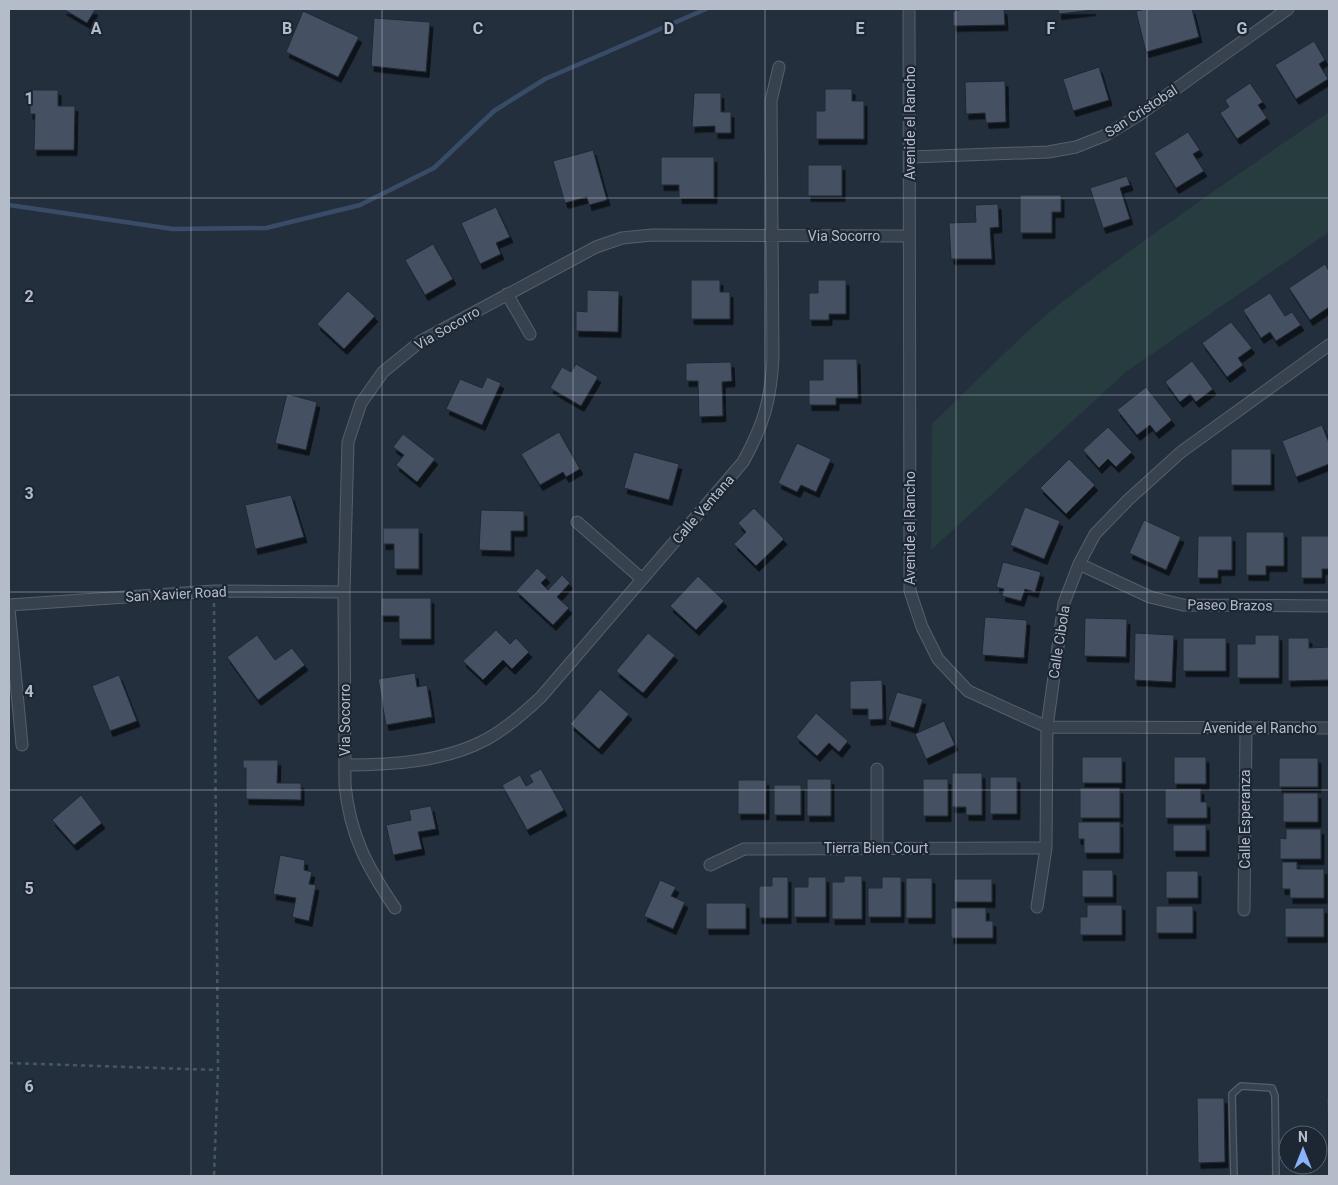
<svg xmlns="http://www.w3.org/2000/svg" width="1338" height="1185" viewBox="0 0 1338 1185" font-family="Roboto,sans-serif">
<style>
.green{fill:#263c3f}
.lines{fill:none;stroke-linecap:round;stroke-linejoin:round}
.stream{stroke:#394c67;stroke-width:4.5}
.building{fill:#455162;stroke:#1f2835;filter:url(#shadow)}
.service-casing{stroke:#565f6c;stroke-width:8}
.minor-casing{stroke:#565f6c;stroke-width:13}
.path{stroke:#44595c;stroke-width:2.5;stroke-dasharray:4 4;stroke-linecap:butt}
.service{stroke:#38414e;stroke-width:5.5}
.minor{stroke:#38414e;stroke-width:11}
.grid{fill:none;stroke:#b4bcc9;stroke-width:1;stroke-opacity:0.55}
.labels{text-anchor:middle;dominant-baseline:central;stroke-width:4.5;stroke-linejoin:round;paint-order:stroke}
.street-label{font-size:14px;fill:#b4bcc9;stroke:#1d2633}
.grid-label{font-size:16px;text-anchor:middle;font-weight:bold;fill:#b4bcc9;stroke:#1d2633;stroke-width:4.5;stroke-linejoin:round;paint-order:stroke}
</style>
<defs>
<filter id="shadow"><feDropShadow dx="3" dy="5.5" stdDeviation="0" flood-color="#0009"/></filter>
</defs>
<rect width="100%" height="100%" fill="#242f3e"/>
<path class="green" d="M1329,112V232L1126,372L931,550L932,424C976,382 1019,336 1067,298C1152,233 1241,172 1329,112Z"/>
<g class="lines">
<path class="stream" d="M9,205L173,229L266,228L360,205L434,168L494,111L545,79L706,9"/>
</g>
<path class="building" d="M63,9H93L95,10L87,23Z
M965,9H1004L1005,25L953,26V11Z
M1058,9H1093V10L1059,14Z
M1146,9H1192L1199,37L1146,52L1136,11Z
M303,11L359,37L338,77L286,52Z
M374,18L430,22L426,72L371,66Z
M1314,41L1325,60L1319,64L1328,79L1296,99L1275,65Z
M1099,67L1109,100L1073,111L1063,79Z
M1005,81L1006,122L986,123L985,113L966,114L965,82Z
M1250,83L1263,102L1258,105L1267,118L1237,139L1220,113L1229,107L1225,100Z
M825,89H852V101H864V139H816V111H825Z
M30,90H58V106H75L74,150H34L35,114H30Z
M694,93H721V112H731V133H715V126L692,127Z
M1188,132L1200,150L1193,154L1204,171L1176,188L1154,153Z
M593,150L607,200L589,205L587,197L565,203L553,161Z
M661,157H714V198H679V185H661Z
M808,165H842V196H808Z
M1127,176L1130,185L1120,188L1130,219L1103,228L1090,188Z
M1020,195H1061V212H1052V233H1020Z
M998,204L999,227L990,228L992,259H951L949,223L976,222L975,205Z
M496,207L510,237L496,243L501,254L480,264L461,223Z
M433,244L453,279L425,295L405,260Z
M1325,264L1329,271V307L1310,320L1289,288Z
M691,280H720V292H730V319H691Z
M818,280H846V314H829V320H809V293H818Z
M587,290L619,291L618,332L576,331V311L587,312Z
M348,291L375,316L344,349L317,324Z
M1270,293L1285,316L1292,312L1301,325L1276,341L1270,332L1261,338L1243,310Z
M1231,322L1252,348L1238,358L1243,365L1227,377L1202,343Z
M823,359H857L858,398H836V405H809V380H823Z
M1192,361L1213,389L1196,402L1190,394L1180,402L1165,382Z
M731,362L732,381L722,382L723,416L699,417L698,381H686V363Z
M576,364L598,377L581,406L550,388L562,367L571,372Z
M487,377L501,383L482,425L446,409L460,379L482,388Z
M1146,387L1172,420L1156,433L1150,425L1137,435L1117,410Z
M287,394L317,402L306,450L275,443Z
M1322,425L1329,443V464L1296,477L1282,441Z
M1108,427L1132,452L1116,467L1108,459L1099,468L1083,450Z
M559,432L580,469L566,477L563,472L540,485L521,454Z
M403,434L435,459L417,482L396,465L404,455L393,447Z
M797,443L831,459L816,492L801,485L797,492L778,483Z
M1231,449H1271V485H1231Z
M634,452L679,464L669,500L624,488Z
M1069,459L1095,485L1066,514L1040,488Z
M291,495L304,537L255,549L245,505Z
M1025,507L1060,521L1044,559L1010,545Z
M754,508L784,539L756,566L734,544L746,532L738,523Z
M481,510L524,511V531H511V551L479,550Z
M1144,520L1181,537L1166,570L1129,553Z
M383,528H419V569H394V544H383Z
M1246,532H1284V566H1266V575H1246Z
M1198,536H1232V570H1218V578H1197Z
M1301,536H1329V569H1322V578H1301Z
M1003,562L1041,572L1035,592L1025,589L1021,601L1002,596L1004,589L996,587Z
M537,568L547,577L541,583L548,590L562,575L570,583L557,597L569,608L553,625L516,591Z
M698,576L724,601L696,630L670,606Z
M381,598H431V639H399V616H381Z
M985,617L1027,620L1024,658L982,655Z
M1085,618L1127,619L1126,657L1084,656Z
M496,630L510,644L516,638L529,652L512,669L503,660L483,680L463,661Z
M648,633L675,655L643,693L616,671Z
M1135,633L1174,635L1172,682L1134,680Z
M257,635L275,660L292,648L305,665L258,700L227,657Z
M1255,635H1279V678H1237V644H1255Z
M1183,638H1226V671H1183Z
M1288,638H1309V648L1329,647V680L1288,681Z
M415,673L417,687L427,685L432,717L386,725L378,679Z
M119,675L137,721L110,731L92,686Z
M882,680L883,719L868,720V709H850V681Z
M600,689L629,714L599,749L570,724Z
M897,692L923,699L914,728L888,720Z
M816,713L848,741L839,752L829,743L817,756L796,737Z
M944,721L955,745L926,759L915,734Z
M1082,757H1122V783H1082Z
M1174,757H1206V784H1174Z
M1279,758H1318V787H1279Z
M243,760H278L277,783H301V800L246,799V768H243Z
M541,769L564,810L527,830L502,785L520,775L526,786L533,782L529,775Z
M952,773H982V815H966V807H952Z
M990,777H1017V814H990Z
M807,779H831V816H807Z
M923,779H948V816H923Z
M738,780H766V814H738Z
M774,785H801V815H774Z
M1080,788H1120V818H1080Z
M1165,789H1201V802H1207V818H1165Z
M1283,793H1318V822H1283Z
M81,795L102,823L74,845L52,820Z
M431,806L436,829L418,832L422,849L393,855L386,825L411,820L409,810Z
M1078,822H1120V853H1084V839H1078Z
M1173,825H1206V851H1173Z
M1286,829H1321V859H1280V838L1286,839Z
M280,855L305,860L304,870L312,872L309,884L316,885L309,921L292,917L296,898L273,894Z
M1282,862H1297V869H1324V898H1290V889H1282Z
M1082,870H1113V897H1082Z
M1166,871H1198V898H1166Z
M844,876H862V919H832V882H844Z
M772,877H788V918H759V886H772Z
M808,877H826V917H794V887H808Z
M882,877H901V917H868V888H882Z
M906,878H932V918H906Z
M954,879H992V902H954Z
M660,880L676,887L671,896L685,902L673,929L644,916Z
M706,903H746V929H706Z
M1087,905H1122V935H1080V917H1087Z
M1156,906H1193V933H1156Z
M951,908H986V921H993V938H951Z
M1285,908H1324V937H1285Z
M1329,1097V1162H1328L1327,1098Z
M1197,1098H1224L1225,1162L1198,1163Z"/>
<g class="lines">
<g class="service-casing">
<path id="service" d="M1234,1176L1232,1094L1241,1086L1272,1088L1275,1096L1276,1176"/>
</g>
<g class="minor-casing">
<path id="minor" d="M909,9L910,591L922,627L938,659L968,691L1047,727L1329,728
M911,157L1048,152L1076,147L1106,135L1139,115L1288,9
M507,294L530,334
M577,522L642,579
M1079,564L1150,597L1183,605L1329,606
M9,605L214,591L344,592
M9,608L22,745
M345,765C391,765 445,762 487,739C507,728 524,713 541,697L743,462C764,424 771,400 773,357L771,101L779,67
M877,769V848
M710,865L744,849L1046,848
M1037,907L1046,848L1047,727L1064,603L1079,564L1095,534L1128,500L1181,452L1329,345
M395,908C367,867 350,835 345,785L344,592L348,442L361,403L383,372L421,341L596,247L622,238L652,235L909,236
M1244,910L1246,729"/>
</g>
<path class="path" d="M214,603L218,1070L214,1176
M9,1063L217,1070"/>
<use href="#service" class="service"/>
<use href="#minor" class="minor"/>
</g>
<path class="grid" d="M191,9V1176M382,9V1176M573,9V1176M765,9V1176M956,9V1176M1147,9V1176M9,198H1329M9,395H1329M9,592H1329M9,790H1329M9,988H1329"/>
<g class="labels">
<g class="street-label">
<text transform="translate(1141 111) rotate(-33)">San Cristobal</text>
<text transform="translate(910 123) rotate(-90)">Avenide el Rancho</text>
<text x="844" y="236">Via Socorro</text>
<text transform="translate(447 328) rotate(-30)">Via Socorro</text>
<text transform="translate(703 509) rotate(-49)">Calle Ventana</text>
<text transform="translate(910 528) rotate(-90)">Avenide el Rancho</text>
<text transform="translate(176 594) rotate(-3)">San Xavier Road</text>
<text transform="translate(1230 605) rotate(1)">Paseo Brazos</text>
<text transform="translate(1059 642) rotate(-81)">Calle Cibola</text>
<text transform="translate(345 720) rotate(-90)">Via Socorro</text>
<text x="1260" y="728">Avenide el Rancho</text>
<text transform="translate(1245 819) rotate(-90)">Calle Esperanza</text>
<text x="876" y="848">Tierra Bien Court</text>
</g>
</g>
<g class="grid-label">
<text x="96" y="34">A</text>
<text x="287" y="34">B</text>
<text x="478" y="34">C</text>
<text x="669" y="34">D</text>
<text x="860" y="34">E</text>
<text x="1051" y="34">F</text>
<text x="1242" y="34">G</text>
<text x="29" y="104">1</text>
<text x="29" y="302">2</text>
<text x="29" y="499">3</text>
<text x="29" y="697">4</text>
<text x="29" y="894">5</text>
<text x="29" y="1092">6</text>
</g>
<rect width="1338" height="1185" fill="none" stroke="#b4bcc9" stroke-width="20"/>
<g transform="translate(1303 1150)"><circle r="24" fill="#1d2633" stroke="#59626f"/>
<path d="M0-4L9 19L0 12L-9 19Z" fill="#8ab4f8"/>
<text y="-8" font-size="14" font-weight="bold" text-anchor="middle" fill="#b4bcc9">N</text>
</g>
</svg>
